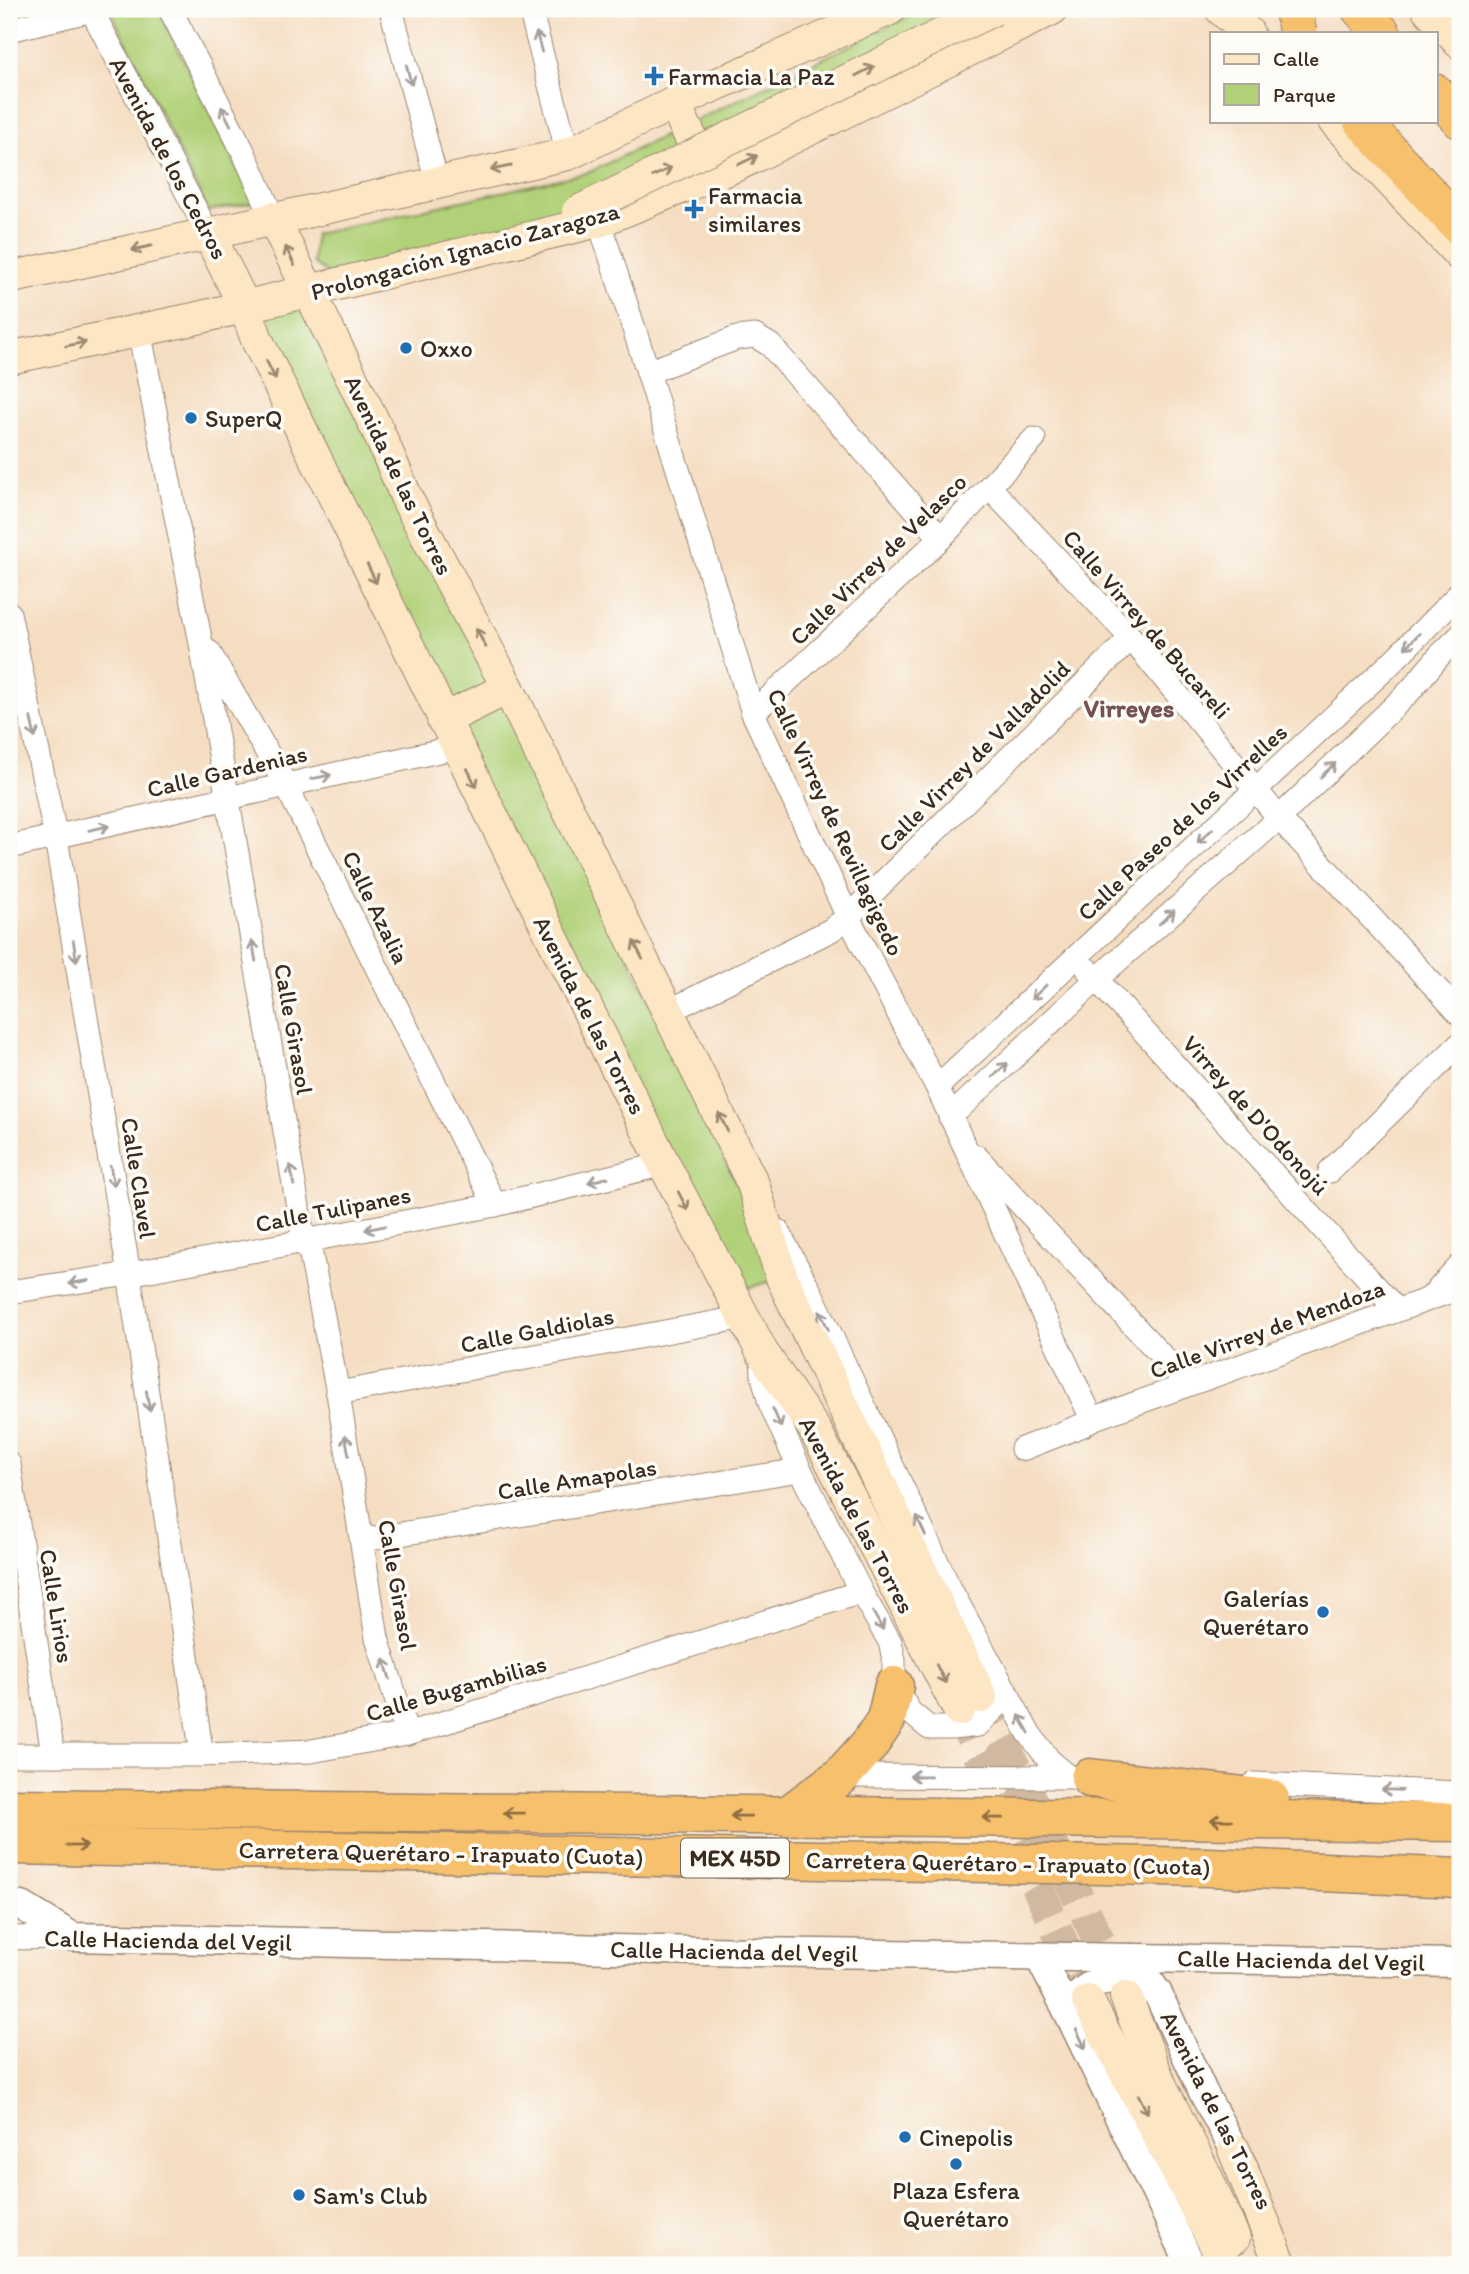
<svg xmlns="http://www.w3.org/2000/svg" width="1469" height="2274" viewBox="0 0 1469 2274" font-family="Itim,sans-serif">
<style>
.green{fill:#b1d178;stroke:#767e4b;stroke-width:2}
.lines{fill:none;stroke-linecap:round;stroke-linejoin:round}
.secondary-tunnel{stroke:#d0b9a0;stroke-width:32;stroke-dasharray:32 16;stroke-linecap:butt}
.minor-casing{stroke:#988470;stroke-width:25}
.tertiary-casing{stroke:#988470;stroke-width:31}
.secondary-casing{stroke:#988470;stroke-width:34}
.trunk-casing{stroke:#988470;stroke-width:39}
.motorway-casing{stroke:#988470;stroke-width:41}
.minor{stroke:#fff;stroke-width:23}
.tertiary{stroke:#fff;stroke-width:28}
.secondary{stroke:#fce6c4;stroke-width:32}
.trunk{stroke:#f7c06c;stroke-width:37}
.motorway{stroke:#f7c06c;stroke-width:38}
.secondary-bridge-casing{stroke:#988470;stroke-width:34;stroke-linecap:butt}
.trunk-bridge-casing{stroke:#988470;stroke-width:39;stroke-linecap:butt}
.secondary-bridge{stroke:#fce6c4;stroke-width:32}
.trunk-bridge{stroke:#f7c06c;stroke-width:37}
.oneway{stroke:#a79f9a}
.oneway2{stroke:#9c8871}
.oneway3{stroke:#906e41}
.poi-dot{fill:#1f6fb2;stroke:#fdfcf7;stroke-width:2.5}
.labels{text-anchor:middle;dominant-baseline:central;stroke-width:7;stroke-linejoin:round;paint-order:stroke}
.shield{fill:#fdfcf7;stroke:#75695f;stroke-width:2}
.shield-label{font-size:23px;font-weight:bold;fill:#3b2a1e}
.poi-label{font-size:24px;fill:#3b2a1e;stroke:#fdfcf7;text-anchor:start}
.street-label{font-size:24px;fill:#3b2a1e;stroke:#fdfcf7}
.neighbourhood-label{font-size:26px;font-weight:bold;fill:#755152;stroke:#fdfcf7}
</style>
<rect width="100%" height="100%" fill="#fdfcf7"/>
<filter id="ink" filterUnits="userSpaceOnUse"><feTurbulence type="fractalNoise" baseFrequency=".0143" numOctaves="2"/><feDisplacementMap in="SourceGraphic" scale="14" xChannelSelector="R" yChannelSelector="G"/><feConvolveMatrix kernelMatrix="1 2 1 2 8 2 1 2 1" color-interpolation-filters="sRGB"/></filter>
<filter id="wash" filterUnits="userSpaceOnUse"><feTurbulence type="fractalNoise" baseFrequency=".00686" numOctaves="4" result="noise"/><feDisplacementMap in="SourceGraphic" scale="28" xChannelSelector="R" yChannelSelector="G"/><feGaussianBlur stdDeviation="1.57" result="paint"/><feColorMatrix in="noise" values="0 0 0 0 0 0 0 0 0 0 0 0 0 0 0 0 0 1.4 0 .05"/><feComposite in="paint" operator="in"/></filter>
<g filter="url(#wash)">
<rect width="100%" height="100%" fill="#f5ddc1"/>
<!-- green -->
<g class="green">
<polygon points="110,9 158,9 254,202 208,211"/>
<polygon points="924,9 1016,9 599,213 328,274 313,263 315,234 590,172"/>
<polygon points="309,292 782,1278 731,1293 245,307"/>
</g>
</g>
<g filter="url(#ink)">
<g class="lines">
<!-- secondary-tunnel -->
<g class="secondary-tunnel">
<polyline points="981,1697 1118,1980"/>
<polyline points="959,1710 1088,2001"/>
</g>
<defs>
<g id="minor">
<polyline points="91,9 208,233"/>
<polyline points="170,9 243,151 273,218"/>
<polyline points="391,9 437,182"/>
<polyline points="530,9 568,154"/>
<polyline points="9,30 92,10"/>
<polyline points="599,221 648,372 753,713 848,917 937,1087 1092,1419"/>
<polyline points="139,330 200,638 304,1242 311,1255 338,1393 377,1638 407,1734"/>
<polyline points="648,372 737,338 755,336 770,345 941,538"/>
<polyline points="990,488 1131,638 1279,818 1460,1014"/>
<polyline points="9,613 56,838 129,1274 202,1755"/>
<polyline points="209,652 286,785 495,1205"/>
<polyline points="753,713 941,538 1034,439"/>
<polyline points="9,847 457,747"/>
<polyline points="1088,970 1396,1309"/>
<polyline points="669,1011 831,930 848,917 1131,638"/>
<polyline points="937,1087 1389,665 1460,593"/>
<polyline points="950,1117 1097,979 1279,818 1410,691 1440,655 1460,636"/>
<polyline points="976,1156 1188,1384"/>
<polyline points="1330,1171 1460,1044"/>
<polyline points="778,1231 812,1295 949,1587 1028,1732 1049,1760 1068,1776"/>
<polyline points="9,1292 129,1274 495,1205 664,1164"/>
<polyline points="1431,1297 1460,1266"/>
<polyline points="762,1355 763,1376 770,1403 800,1470 861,1592 890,1642 894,1660 894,1686 910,1712 929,1728 953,1728 978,1725 1008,1695"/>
<polyline points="338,1393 745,1317"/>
<polyline points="1022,1449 1083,1425 1092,1419 1460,1288"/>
<polyline points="9,1464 53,1755"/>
<polyline points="363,1540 800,1470"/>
<polyline points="9,1755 202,1755 311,1751 407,1734 861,1592"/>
<polyline points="841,1776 1072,1777"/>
<polyline points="1254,1784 1460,1793"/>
<polyline points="9,1938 73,1937"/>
</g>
<g id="tertiary">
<polyline points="9,1904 22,1906 73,1937 751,1952 1460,1963"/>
<polyline points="1039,1957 1067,2010 1191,2265"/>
<polyline points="1132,1958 1157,1992 1204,2094 1244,2168"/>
<path d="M1067,2010C1092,1970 1117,1978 1157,1992"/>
</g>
<g id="secondary">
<polyline points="1221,9 1248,33"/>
<polyline points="1428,9 1460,43"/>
<polyline points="674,103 710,177"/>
<polyline points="1334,121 1460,255"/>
<polyline points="273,218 378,431 408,501 508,688 753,1184 782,1278 981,1697"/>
<polyline points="208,233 245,307 257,340 664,1164 762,1352 815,1430 959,1710"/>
<polyline points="9,278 568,154 674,103 890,9"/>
<polyline points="9,358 189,320 599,221 737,165 1052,9"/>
<polyline points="443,720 508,688"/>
<polyline points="1126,1997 1161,2086 1206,2176 1234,2238"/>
<polyline points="1088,2001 1226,2265"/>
<polyline points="1234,2150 1281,2265"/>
</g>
<g id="trunk">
<polyline points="1360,9 1382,33"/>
<polyline points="1436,93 1460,120"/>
<polyline points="1362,121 1460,227"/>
</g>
<g id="motorway">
<polyline points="1090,1778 1270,1799"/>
<polyline points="9,1808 1460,1822"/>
<polyline points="787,1816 841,1776 869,1745 886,1720 894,1686"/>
<polyline points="9,1845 1208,1867 1460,1878"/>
</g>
</defs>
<!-- minor casing -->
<use href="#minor" class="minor-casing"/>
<!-- tertiary casing -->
<use href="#tertiary" class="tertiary-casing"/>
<!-- secondary casing -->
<use href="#secondary" class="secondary-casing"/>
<!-- trunk casing -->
<use href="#trunk" class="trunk-casing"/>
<!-- motorway casing -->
<use href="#motorway" class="motorway-casing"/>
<!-- minor -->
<use href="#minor" class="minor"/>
<!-- tertiary -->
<use href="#tertiary" class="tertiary"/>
<!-- secondary -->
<use href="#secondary" class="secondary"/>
<!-- trunk -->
<use href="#trunk" class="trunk"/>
<!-- motorway -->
<use href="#motorway" class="motorway"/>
<defs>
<polyline id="secondary-bridge" points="578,212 994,9"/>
<polyline id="trunk-bridge" points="1293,9 1298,33"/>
</defs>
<!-- secondary-bridge casing -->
<use href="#secondary-bridge" class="secondary-bridge-casing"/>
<!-- trunk-bridge casing -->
<use href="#trunk-bridge" class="trunk-bridge-casing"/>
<!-- secondary-bridge -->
<use href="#secondary-bridge" class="secondary-bridge"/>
<!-- trunk-bridge -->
<use href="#trunk-bridge" class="trunk-bridge"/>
</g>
<!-- one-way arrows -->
<defs><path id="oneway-shaft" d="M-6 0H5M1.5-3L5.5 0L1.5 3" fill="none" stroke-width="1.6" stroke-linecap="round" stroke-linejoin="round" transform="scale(1.75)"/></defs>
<g class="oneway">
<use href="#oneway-shaft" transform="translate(539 42) rotate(-105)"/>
<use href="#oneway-shaft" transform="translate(409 75) rotate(75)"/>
<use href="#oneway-shaft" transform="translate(226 116) rotate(-117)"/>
<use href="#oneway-shaft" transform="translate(1412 641) rotate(134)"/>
<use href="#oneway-shaft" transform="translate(33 728) rotate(78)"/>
<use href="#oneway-shaft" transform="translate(1328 770) rotate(-44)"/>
<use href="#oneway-shaft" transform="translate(321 777) rotate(-12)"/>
<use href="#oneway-shaft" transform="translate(99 828) rotate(-13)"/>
<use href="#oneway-shaft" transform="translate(1205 836) rotate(137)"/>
<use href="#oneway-shaft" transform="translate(1167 917) rotate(-42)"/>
<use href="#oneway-shaft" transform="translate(75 951) rotate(81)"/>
<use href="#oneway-shaft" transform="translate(254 951) rotate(-100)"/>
<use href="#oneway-shaft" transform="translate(1039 992) rotate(137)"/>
<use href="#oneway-shaft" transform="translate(1000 1070) rotate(-43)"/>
<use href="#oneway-shaft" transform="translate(292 1175) rotate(-100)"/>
<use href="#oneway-shaft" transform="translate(112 1176) rotate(81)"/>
<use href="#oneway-shaft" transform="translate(598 1180) rotate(166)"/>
<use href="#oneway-shaft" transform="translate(375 1228) rotate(169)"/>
<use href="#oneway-shaft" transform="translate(79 1282) rotate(171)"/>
<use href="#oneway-shaft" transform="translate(824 1320) rotate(-115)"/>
<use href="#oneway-shaft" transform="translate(148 1401) rotate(81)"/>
<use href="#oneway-shaft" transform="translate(777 1418) rotate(66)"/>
<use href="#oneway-shaft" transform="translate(347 1445) rotate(-100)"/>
<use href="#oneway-shaft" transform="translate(921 1526) rotate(-115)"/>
<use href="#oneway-shaft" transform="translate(878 1621) rotate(60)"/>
<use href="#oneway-shaft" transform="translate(387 1669) rotate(-107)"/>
<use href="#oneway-shaft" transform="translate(1024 1724) rotate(-120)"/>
<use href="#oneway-shaft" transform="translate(920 1776) rotate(-180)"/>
<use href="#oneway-shaft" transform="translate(1392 1790) rotate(-178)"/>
<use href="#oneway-shaft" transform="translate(1081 2039) rotate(64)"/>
</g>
<g class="oneway2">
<use href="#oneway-shaft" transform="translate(865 71) rotate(-27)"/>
<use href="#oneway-shaft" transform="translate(748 160) rotate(-26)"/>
<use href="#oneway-shaft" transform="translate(501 168) rotate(168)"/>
<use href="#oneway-shaft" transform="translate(662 172) rotate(-25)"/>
<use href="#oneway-shaft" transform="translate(142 248) rotate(167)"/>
<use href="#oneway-shaft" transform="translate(290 256) rotate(-116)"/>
<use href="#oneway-shaft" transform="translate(76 344) rotate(-12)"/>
<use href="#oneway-shaft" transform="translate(271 370) rotate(64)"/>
<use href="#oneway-shaft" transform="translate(372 574) rotate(64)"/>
<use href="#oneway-shaft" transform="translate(481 638) rotate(-118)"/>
<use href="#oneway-shaft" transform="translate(472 778) rotate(64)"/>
<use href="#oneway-shaft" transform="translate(638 950) rotate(-117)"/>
<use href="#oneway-shaft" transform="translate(723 1122) rotate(-116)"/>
<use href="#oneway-shaft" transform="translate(683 1201) rotate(63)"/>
<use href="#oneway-shaft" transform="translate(941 1674) rotate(63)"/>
<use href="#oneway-shaft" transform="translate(1143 2104) rotate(63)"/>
</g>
<g class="oneway3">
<use href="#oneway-shaft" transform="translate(514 1813) rotate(-179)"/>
<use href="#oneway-shaft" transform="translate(741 1816) rotate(-179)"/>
<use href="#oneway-shaft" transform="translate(993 1818) rotate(-179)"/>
<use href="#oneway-shaft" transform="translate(1221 1820) rotate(-179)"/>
<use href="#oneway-shaft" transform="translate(77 1846) rotate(1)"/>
</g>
</g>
<!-- markers -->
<g class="poi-dot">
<path d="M650.5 65.5h7v7h7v7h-7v7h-7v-7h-7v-7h7z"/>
<path d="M690.5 198.5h7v7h7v7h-7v7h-7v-7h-7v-7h7z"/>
<circle cx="406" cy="348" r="7"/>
<circle cx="191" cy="418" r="7"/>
<circle cx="1323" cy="1612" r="7"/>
<circle cx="905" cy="2137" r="7"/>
<circle cx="956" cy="2164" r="7"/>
<circle cx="299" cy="2195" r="7"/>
</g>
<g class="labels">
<!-- shield labels -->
<rect class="shield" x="681" y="1838.5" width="108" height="39" rx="5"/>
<g class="shield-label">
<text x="735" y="1858">MEX 45D</text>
</g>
<!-- poi labels -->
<g class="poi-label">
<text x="668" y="76">Farmacia La Paz</text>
<text x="708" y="195">Farmacia<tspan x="708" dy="28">similares</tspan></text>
<text x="420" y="348">Oxxo</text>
<text x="205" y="418">SuperQ</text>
<text x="1309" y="1598" text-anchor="end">Galerías<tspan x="1309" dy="28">Querétaro</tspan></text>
<text x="919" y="2137">Cinepolis</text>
<text x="956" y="2190" text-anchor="middle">Plaza Esfera<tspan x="956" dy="28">Querétaro</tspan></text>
<text x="313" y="2195">Sam's Club</text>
</g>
<!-- street labels -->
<g class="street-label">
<text transform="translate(169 158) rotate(62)">Avenida de los Cedros</text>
<text transform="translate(465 251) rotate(-15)">Prolongación Ignacio Zaragoza</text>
<text transform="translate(399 475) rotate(64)">Avenida de las Torres</text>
<text transform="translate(878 559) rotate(-44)">Calle Virrey de Velasco</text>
<text transform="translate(1147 624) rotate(49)">Calle Virrey de Bucareli</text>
<text transform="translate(974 756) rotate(-45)">Calle Virrey de Valladolid</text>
<text transform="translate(227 771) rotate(-13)">Calle Gardenias</text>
<text transform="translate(836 822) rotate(65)">Calle Virrey de Revillagigedo</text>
<text transform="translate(1182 822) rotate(-43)">Calle Paseo de los Virrelles</text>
<text transform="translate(376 907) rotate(64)">Calle Azalia</text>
<text transform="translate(590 1015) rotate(63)">Avenida de las Torres</text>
<text transform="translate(294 1029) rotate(80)">Calle Girasol</text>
<text transform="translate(1256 1115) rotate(48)">Virrey de D'Odonojú</text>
<text transform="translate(139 1178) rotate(81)">Calle Clavel</text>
<text transform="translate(333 1209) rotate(-11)">Calle Tulipanes</text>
<text transform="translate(1267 1329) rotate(-20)">Calle Virrey de Mendoza</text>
<text transform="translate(537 1330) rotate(-11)">Calle Galdiolas</text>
<text transform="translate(577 1479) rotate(-9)">Calle Amapolas</text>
<text transform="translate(857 1515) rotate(62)">Avenida de las Torres</text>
<text transform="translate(398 1585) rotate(80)">Calle Girasol</text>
<text transform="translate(57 1606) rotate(81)">Calle Lirios</text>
<text transform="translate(456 1688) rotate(-16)">Calle Bugambilias</text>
<text transform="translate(441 1853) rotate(1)">Carretera Querétaro - Irapuato (Cuota)</text>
<text transform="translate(1008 1863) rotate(1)">Carretera Querétaro - Irapuato (Cuota)</text>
<text transform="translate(168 1940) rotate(1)">Calle Hacienda del Vegil</text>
<text transform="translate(734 1951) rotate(1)">Calle Hacienda del Vegil</text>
<text transform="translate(1301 1960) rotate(1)">Calle Hacienda del Vegil</text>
<text transform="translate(1217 2110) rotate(63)">Avenida de las Torres</text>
</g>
<!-- neighbourhood labels -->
<g class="neighbourhood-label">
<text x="1129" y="708">Virreyes</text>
</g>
</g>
<!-- margin -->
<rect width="1469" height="2274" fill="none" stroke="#fdfcf7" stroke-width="35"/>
<!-- legend -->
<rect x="1210" y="32" width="228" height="91" fill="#fdfcf7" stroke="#afa8a0" stroke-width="2"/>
<rect x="1224" y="54" width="35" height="10" fill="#fce6c4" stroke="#afa8a0" stroke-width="2"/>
<text x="1273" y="66" font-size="21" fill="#3b2a1e">Calle</text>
<rect x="1224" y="84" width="35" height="21" fill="#b1d178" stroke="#afa8a0" stroke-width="2"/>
<text x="1273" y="102" font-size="21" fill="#3b2a1e">Parque</text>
</svg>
